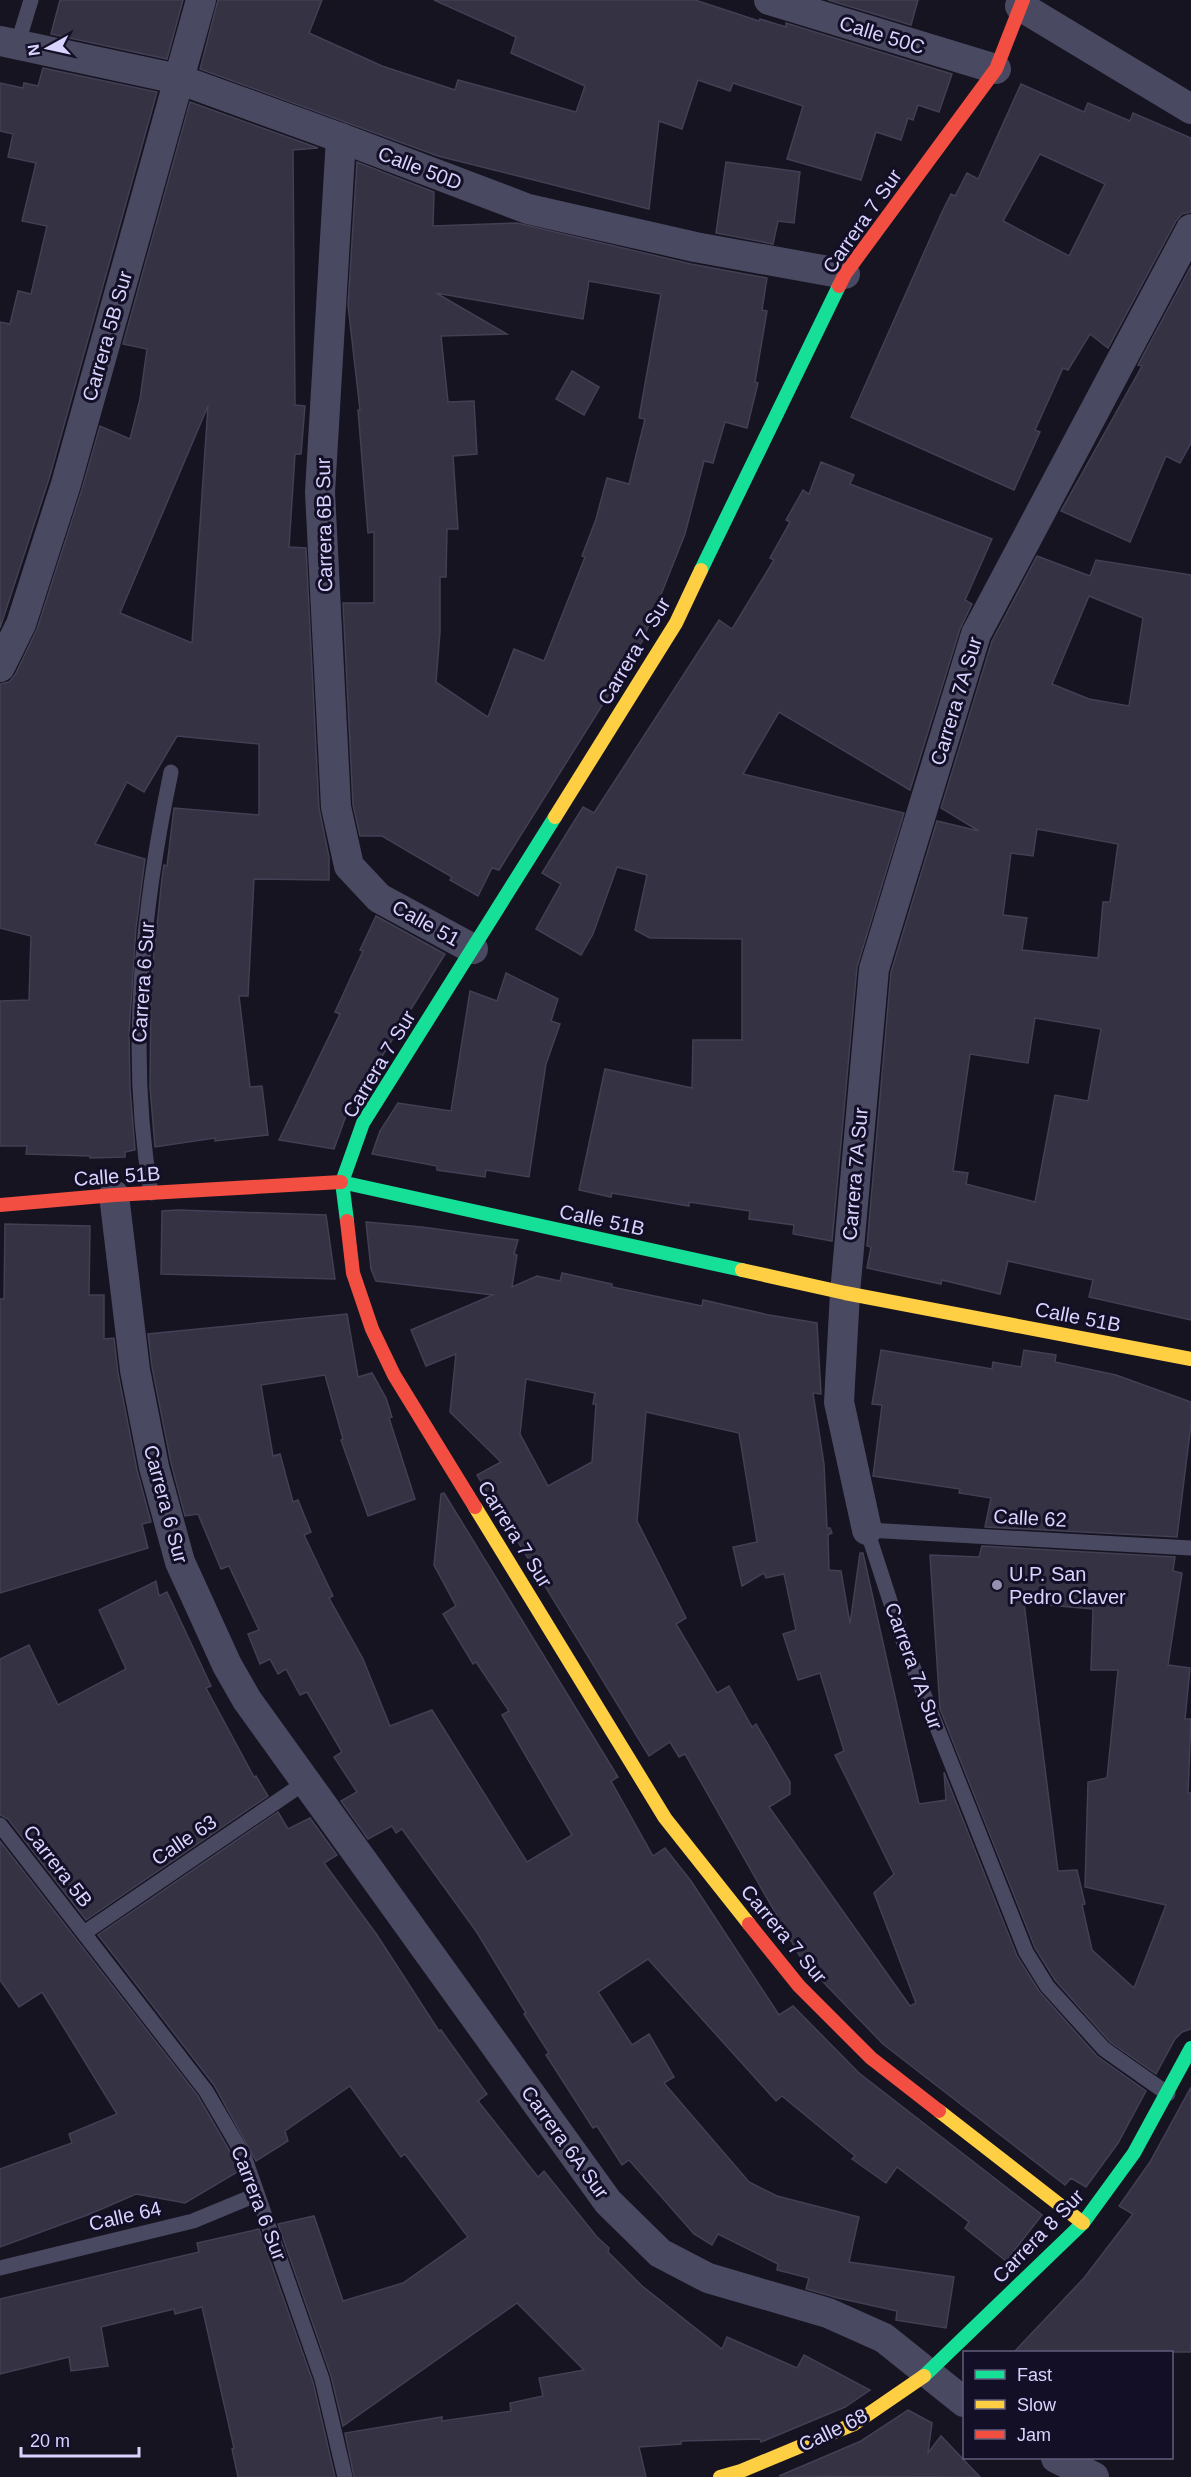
<svg xmlns="http://www.w3.org/2000/svg" width="1191" height="2477" viewBox="0 0 1191 2477" font-family="Arial,sans-serif">
<style>
.building{fill:#343243;stroke:#433f54;stroke-width:1.5;fill-rule:evenodd}
.lines{fill:none;stroke-linecap:round;stroke-linejoin:round}
.lane{stroke:#4a4962;stroke-width:15}
.street{stroke:#4a4962;stroke-width:30}
.fast{stroke:#16e098;stroke-width:14}
.slow{stroke:#ffcf43;stroke-width:14}
.jam{stroke:#f24e42;stroke-width:14}
.poi-dot{fill:#9591b1;stroke:#130f26;stroke-width:2}
.labels{text-anchor:middle;dominant-baseline:central;stroke-width:6;stroke-linejoin:round;paint-order:stroke}
.street-label{font-size:20px;fill:#d9d4ff;stroke:#130f26}
.poi-label{font-size:20px;fill:#d9d4ff;stroke:#130f26;text-anchor:start}
</style>
<rect width="100%" height="100%" fill="#161421"/>
<!-- building -->
<g class="building">
<polygon points="60,0 183,0 167,59 51,34"/>
<polygon points="218,0 322,0 309,33 382,66 455,90 458,80 576,112 585,86 511,53 516,37 434,0 695,0 759,21 760,19 786,27 786,23 952,74 939,112 918,105 913,120 908,118 901,140 876,132 861,180 787,159 803,106 733,83 730,91 698,80 682,129 659,121 649,209 438,156 200,69"/>
<polygon points="828,0 918,0 911,25"/>
<polygon points="43,68 157,92 49,479 0,628 0,322 10,324 18,291 31,294 47,226 22,221 36,163 8,157 13,134 0,131 0,83 23,88 24,83 38,86"/>
<path d="M1021,84L1084,112L1088,103L1130,121L1133,113L1191,138V212L1182,214L1176,221L1108,348L1090,334L1068,370L1063,368L1035,430L1040,432L1014,490L851,417L942,212L951,194L955,196L967,173L978,179ZM1040,154L1105,184L1069,256L1003,221Z"/>
<path d="M190,102L318,148L293,150L295,405L305,406L301,454H295L289,547L306,548L319,808L329,857V880L254,879L248,996H239L250,1087L262,1086L268,1135L215,1141V1138L155,1147L150,1087L151,982L162,878L164,865L167,866L174,808L259,815V744L177,736L144,792L127,782L95,844L145,859L136,928L129,1034L130,1088L135,1150L125,1152V1157L90,1158V1156L26,1154L27,1146H0V1001L29,1000L31,936L0,928V684L9,682L15,675L37,629L82,489L100,426L130,439L140,399L147,349L123,344ZM208,406L192,643L120,613Z"/>
<path d="M357,162L434,192L433,226L517,223L691,264L767,278L762,310L767,311L755,382L758,383L747,428L725,422L713,463L704,461L685,534L643,640L499,870L492,868L478,896L450,880L452,877L382,836H360L353,805L343,603H374V532L368,533L358,410H360L348,305ZM589,281L661,294L639,418L645,419L629,484L607,478L596,519L582,556L585,557L544,661L514,649L488,717L436,682L440,632V577H446L447,529H458L453,456L477,454L474,401L448,402L441,336L507,334L436,293L583,319Z"/>
<polygon points="726,162 800,172 794,223 778,221 773,244 716,233"/>
<polygon points="1191,266 1191,443 1180,463 1166,456 1130,542 1061,511 1142,366 1138,365"/>
<polygon points="572,371 599,387 584,415 556,399"/>
<polygon points="821,462 854,475 850,484 992,539 965,600 972,604 960,629 910,790 779,712 743,774 904,813 857,967 832,1241 793,1234 794,1225 749,1219 750,1211 689,1202 689,1206 612,1193 611,1197 579,1190 605,1069 692,1088 693,1040 742,1040 742,939 650,938 635,930 647,875 617,867 593,934 581,955 536,929 561,884 542,873 583,807 594,813 719,620 732,629 774,560 770,558 790,522 786,520 803,490 809,494"/>
<path d="M1037,556L1090,576L1096,560L1191,575V1320L1089,1297L1093,1280L1008,1261L1000,1294L942,1280L941,1284L867,1268L871,1247L867,1246L891,972L937,821L979,831L941,808L992,641ZM1089,596L1143,618L1129,706L1089,699L1052,684ZM1037,829L1118,844L1110,902H1103L1098,958L1022,950L1027,918L1003,915L1011,853L1033,856ZM1035,1018L1101,1029L1088,1101L1055,1095L1035,1202L966,1184L968,1173L953,1171L970,1054L1028,1063Z"/>
<polygon points="376,916 445,954 347,1113 334,1149 279,1140 340,1014 335,1012 363,951 360,950"/>
<polygon points="506,973 558,999 551,1021 560,1024 546,1064 529,1177 486,1170 485,1177 437,1170 437,1166 372,1154 380,1131 398,1103 451,1111 470,991 497,1001"/>
<polygon points="178,1210 326,1215 335,1279 161,1274 162,1211"/>
<path d="M366,1222L422,1227L518,1240L514,1254L517,1255L512,1287L537,1276L560,1281L562,1273L612,1284V1287L702,1306L703,1300L769,1315L817,1323L821,1394L813,1393L824,1464L827,1528H830L832,1533L828,1535L829,1570L841,1571L850,1624L860,1553H863L919,1804L946,1800L944,1772L1017,1956L1039,1991L1097,2056L1146,2091L1118,2143L1086,2187L1071,2178L1065,2185L883,2044L802,1960L685,1754L679,1757L670,1742L649,1756L477,1475L501,1462L450,1412L456,1354L426,1366L411,1330L493,1295L376,1281L371,1269ZM526,1379L595,1393L593,1404H596L592,1462L548,1486L520,1434ZM646,1412L739,1433L757,1542L733,1547L742,1586L764,1573L766,1578L784,1574L796,1630L783,1634L798,1680L820,1673L844,1751L835,1755L894,1874L874,1893L916,2003L910,2006L769,1807L790,1794V1782L756,1724L752,1727L729,1686L717,1693L676,1624L686,1618L637,1521Z"/>
<polygon points="5,1224 90,1226 89,1295 104,1295 104,1339 114,1338 118,1373 137,1470 151,1522 142,1524 148,1548 0,1593 0,1299 4,1299"/>
<polygon points="347,1314 358,1377 372,1373 386,1398 392,1417 389,1418 415,1499 368,1516 341,1440 343,1439 325,1375 261,1385 273,1456 280,1454 293,1502 298,1500 311,1532 304,1535 333,1596 329,1598 363,1659 390,1726 432,1710 527,1862 572,1835 502,1715 509,1711 476,1662 473,1664 443,1614 456,1606 434,1565 441,1494 444,1493 618,1777 611,1781 653,1856 665,1848 691,1881 779,2015 793,2006 859,2073 1042,2215 1006,2261 965,2228 969,2222 897,2167 886,2183 852,2159 855,2156 782,2096 776,2101 648,1959 598,1992 632,2045 649,2034 674,2077 664,2083 749,2182 777,2196 859,2217 849,2262 954,2277 946,2328 896,2320 897,2311 838,2298 806,2289 809,2278 777,2270 778,2264 718,2234 712,2245 694,2234 629,2160 622,2165 597,2126 593,2128 546,2055 549,2053 524,2014 526,2013 476,1931 402,1829 396,1833 392,1826 368,1839 341,1801 357,1792 334,1757 342,1752 307,1692 300,1695 286,1669 278,1674 270,1659 260,1664 248,1634 259,1630 229,1566 221,1569 198,1514 185,1516 171,1463 152,1367 148,1334"/>
<polygon points="881,1350 992,1369 993,1362 1021,1367 1024,1350 1056,1355 1055,1362 1116,1375 1191,1402 1191,1424 1177,1537 985,1527 991,1498 959,1493 960,1489 873,1476 882,1405 872,1404"/>
<path d="M982,1546L1175,1557L1173,1571L1182,1573L1168,1665L1190,1668L1185,1719H1191L1188,1793H1191V2029L1182,2032L1175,2039L1156,2074L1110,2042L1055,1980L1035,1948L940,1709L930,1555L979,1557ZM1024,1603L1093,1609L1091,1670H1118L1107,1778L1088,1782L1085,1887L1166,1905L1134,1988L1092,1950L1082,1905L1085,1904L1077,1870L1058,1871Z"/>
<polygon points="156,1581 159,1596 167,1592 211,1686 206,1688 254,1777 256,1776 268,1796 86,1920 8,1819 0,1815 0,1659 29,1645 58,1705 126,1669 99,1610"/>
<polygon points="278,1812 288,1829 310,1818 337,1855 324,1863 377,1935 439,2031 441,2030 487,2094 478,2101 538,2177 544,2171 597,2237 609,2248 608,2252 642,2286 722,2349 727,2337 797,2368 804,2355 870,2390 845,2407 761,2442 760,2439 681,2441 681,2444 639,2447 646,2477 354,2477 345,2433 442,2417 442,2421 511,2411 510,2403 543,2396 539,2378 584,2370 517,2303 343,2426 331,2376 278,2224 314,2216 343,2301 403,2283 468,2237 405,2154 401,2157 350,2086 285,2131 288,2141 256,2161 214,2085 98,1935"/>
<polygon points="0,1841 198,2096 235,2160 239,2171 185,2203 136,2194 90,2214 0,2247 0,2169 72,2143 69,2134 117,2114 42,1992 19,2007 0,1980"/>
<polygon points="1191,2087 1191,2352 1014,2352 1084,2278 1133,2214 1119,2206 1150,2162"/>
<polygon points="259,2229 313,2382 335,2477 238,2477 232,2449 234,2448 202,2307 175,2314 174,2309 101,2327 108,2366 71,2371 69,2357 0,2374 0,2299 199,2252 197,2243"/>
<polygon points="908,2410 932,2423 928,2453 941,2436 980,2477 779,2476 861,2441"/>
</g>
<g class="lines">
<!-- lane -->
<g class="lane">
<polyline points="17,46 31,0"/>
<path d="M151,1193C127,1053 142,910 171,772"/>
<polyline points="0,1825 206,2091 244,2156 322,2379 345,2477"/>
<polyline points="84,1933 307,1781"/>
<polyline points="1168,2094 1104,2049 1047,1986 1026,1952 904,1644 867,1530 1191,1548"/>
<polyline points="0,2268 193,2221 256,2195"/>
</g>
<!-- street -->
<g class="street">
<polyline points="769,0 996,69"/>
<polyline points="1020,6 1191,109"/>
<polyline points="0,41 178,79 341,138 528,209 695,247 845,274"/>
<polyline points="341,138 320,492 336,807 349,866 379,898 473,949"/>
<polyline points="0,667 21,624 66,484 201,0"/>
<polyline points="114,1195 135,1370 154,1467 180,1562 227,1665 247,1700 608,2202 660,2253 708,2278 828,2313 884,2338 964,2402"/>
<polyline points="867,1530 839,1402 845,1293 874,969 976,634 1191,229"/>
<polyline points="1056,2458 1094,2477"/>
</g>
<!-- fast -->
<g class="fast">
<polyline points="701,570 839,286"/>
<polyline points="341,1182 742,1270"/>
<polyline points="347,1221 342,1182 363,1123 555,817"/>
<polyline points="924,2376 1083,2223 1134,2153 1191,2048"/>
</g>
<!-- slow -->
<g class="slow">
<polyline points="555,817 676,623 701,570"/>
<polyline points="742,1270 845,1293 1191,1359"/>
<polyline points="475,1507 665,1818 749,1924"/>
<polyline points="939,2111 1083,2223"/>
<polyline points="720,2477 741,2471 854,2424 924,2376"/>
</g>
<!-- jam -->
<g class="jam">
<polyline points="839,286 845,274 996,69 1023,0"/>
<polyline points="0,1205 114,1195 341,1182"/>
<polyline points="347,1221 353,1273 372,1329 394,1375 475,1507"/>
<polyline points="749,1924 799,1986 871,2058 939,2111"/>
</g>
</g>
<!-- markers -->
<circle class="poi-dot" cx="997" cy="1585" r="6"/>
<g class="labels">
<!-- street labels -->
<g class="street-label">
<text transform="translate(882 35) rotate(17)">Calle 50C</text>
<text transform="translate(420 168) rotate(21)">Calle 50D</text>
<text transform="translate(862 221) rotate(-55)">Carrera 7 Sur</text>
<text transform="translate(107 336) rotate(-74)">Carrera 5B Sur</text>
<text transform="translate(324 525) rotate(-91)">Carrera 6B Sur</text>
<text transform="translate(634 651) rotate(-59)">Carrera 7 Sur</text>
<text transform="translate(956 701) rotate(-73)">Carrera 7A Sur</text>
<text transform="translate(426 923) rotate(29)">Calle 51</text>
<text transform="translate(143 982) rotate(-86)">Carrera 6 Sur</text>
<text transform="translate(379 1064) rotate(-59)">Carrera 7 Sur</text>
<text transform="translate(855 1174) rotate(-85)">Carrera 7A Sur</text>
<text transform="translate(117 1176) rotate(-4)">Calle 51B</text>
<text transform="translate(602 1220) rotate(12)">Calle 51B</text>
<text transform="translate(1078 1317) rotate(11)">Calle 51B</text>
<text transform="translate(166 1504) rotate(75)">Carrera 6 Sur</text>
<text transform="translate(1030 1518) rotate(3)">Calle 62</text>
<text transform="translate(515 1534) rotate(58)">Carrera 7 Sur</text>
<text transform="translate(914 1666) rotate(70)">Carrera 7A Sur</text>
<text transform="translate(184 1840) rotate(-34)">Calle 63</text>
<text transform="translate(58 1866) rotate(52)">Carrera 5B</text>
<text transform="translate(784 1934) rotate(50)">Carrera 7 Sur</text>
<text transform="translate(565 2142) rotate(54)">Carrera 6A Sur</text>
<text transform="translate(259 2203) rotate(69)">Carrera 6 Sur</text>
<text transform="translate(125 2216) rotate(-13)">Calle 64</text>
<text transform="translate(1038 2236) rotate(-46)">Carrera 8 Sur</text>
<text transform="translate(833 2430) rotate(-26)">Calle 68</text>
</g>
<!-- poi labels -->
<g class="poi-label">
<text x="1009" y="1574">U.P. San<tspan x="1009" dy="23">Pedro Claver</tspan></text>
</g>
</g>
<!-- legend -->
<rect x="963" y="2351" width="210" height="108" fill="#130f26" stroke="#625e7d" stroke-width="1.5"/>
<rect x="975" y="2370" width="30" height="9" fill="#16e098" stroke="#625e7d" stroke-width="1.5"/>
<text x="1017" y="2381" font-size="18" fill="#d9d4ff">Fast</text>
<rect x="975" y="2400" width="30" height="9" fill="#ffcf43" stroke="#625e7d" stroke-width="1.5"/>
<text x="1017" y="2411" font-size="18" fill="#d9d4ff">Slow</text>
<rect x="975" y="2430" width="30" height="9" fill="#f24e42" stroke="#625e7d" stroke-width="1.5"/>
<text x="1017" y="2441" font-size="18" fill="#d9d4ff">Jam</text>
<!-- north arrow -->
<g transform="translate(48 48) rotate(262)" stroke="#130f26" stroke-width="4.5" paint-order="stroke">
<path d="M0-4.5L10 22L0 15L-10 22Z" fill="#d9d4ff"/>
<text y="-9" font-size="16" font-weight="bold" text-anchor="middle" fill="#d9d4ff">N</text>
</g>
<!-- scale -->
<path d="M21 2447v9h118v-9" fill="none" stroke="#d9d4ff" stroke-width="3"/>
<text x="30" y="2447" font-size="18" fill="#d9d4ff" stroke="#130f26" stroke-width="4.5" paint-order="stroke">20 m</text>
</svg>
